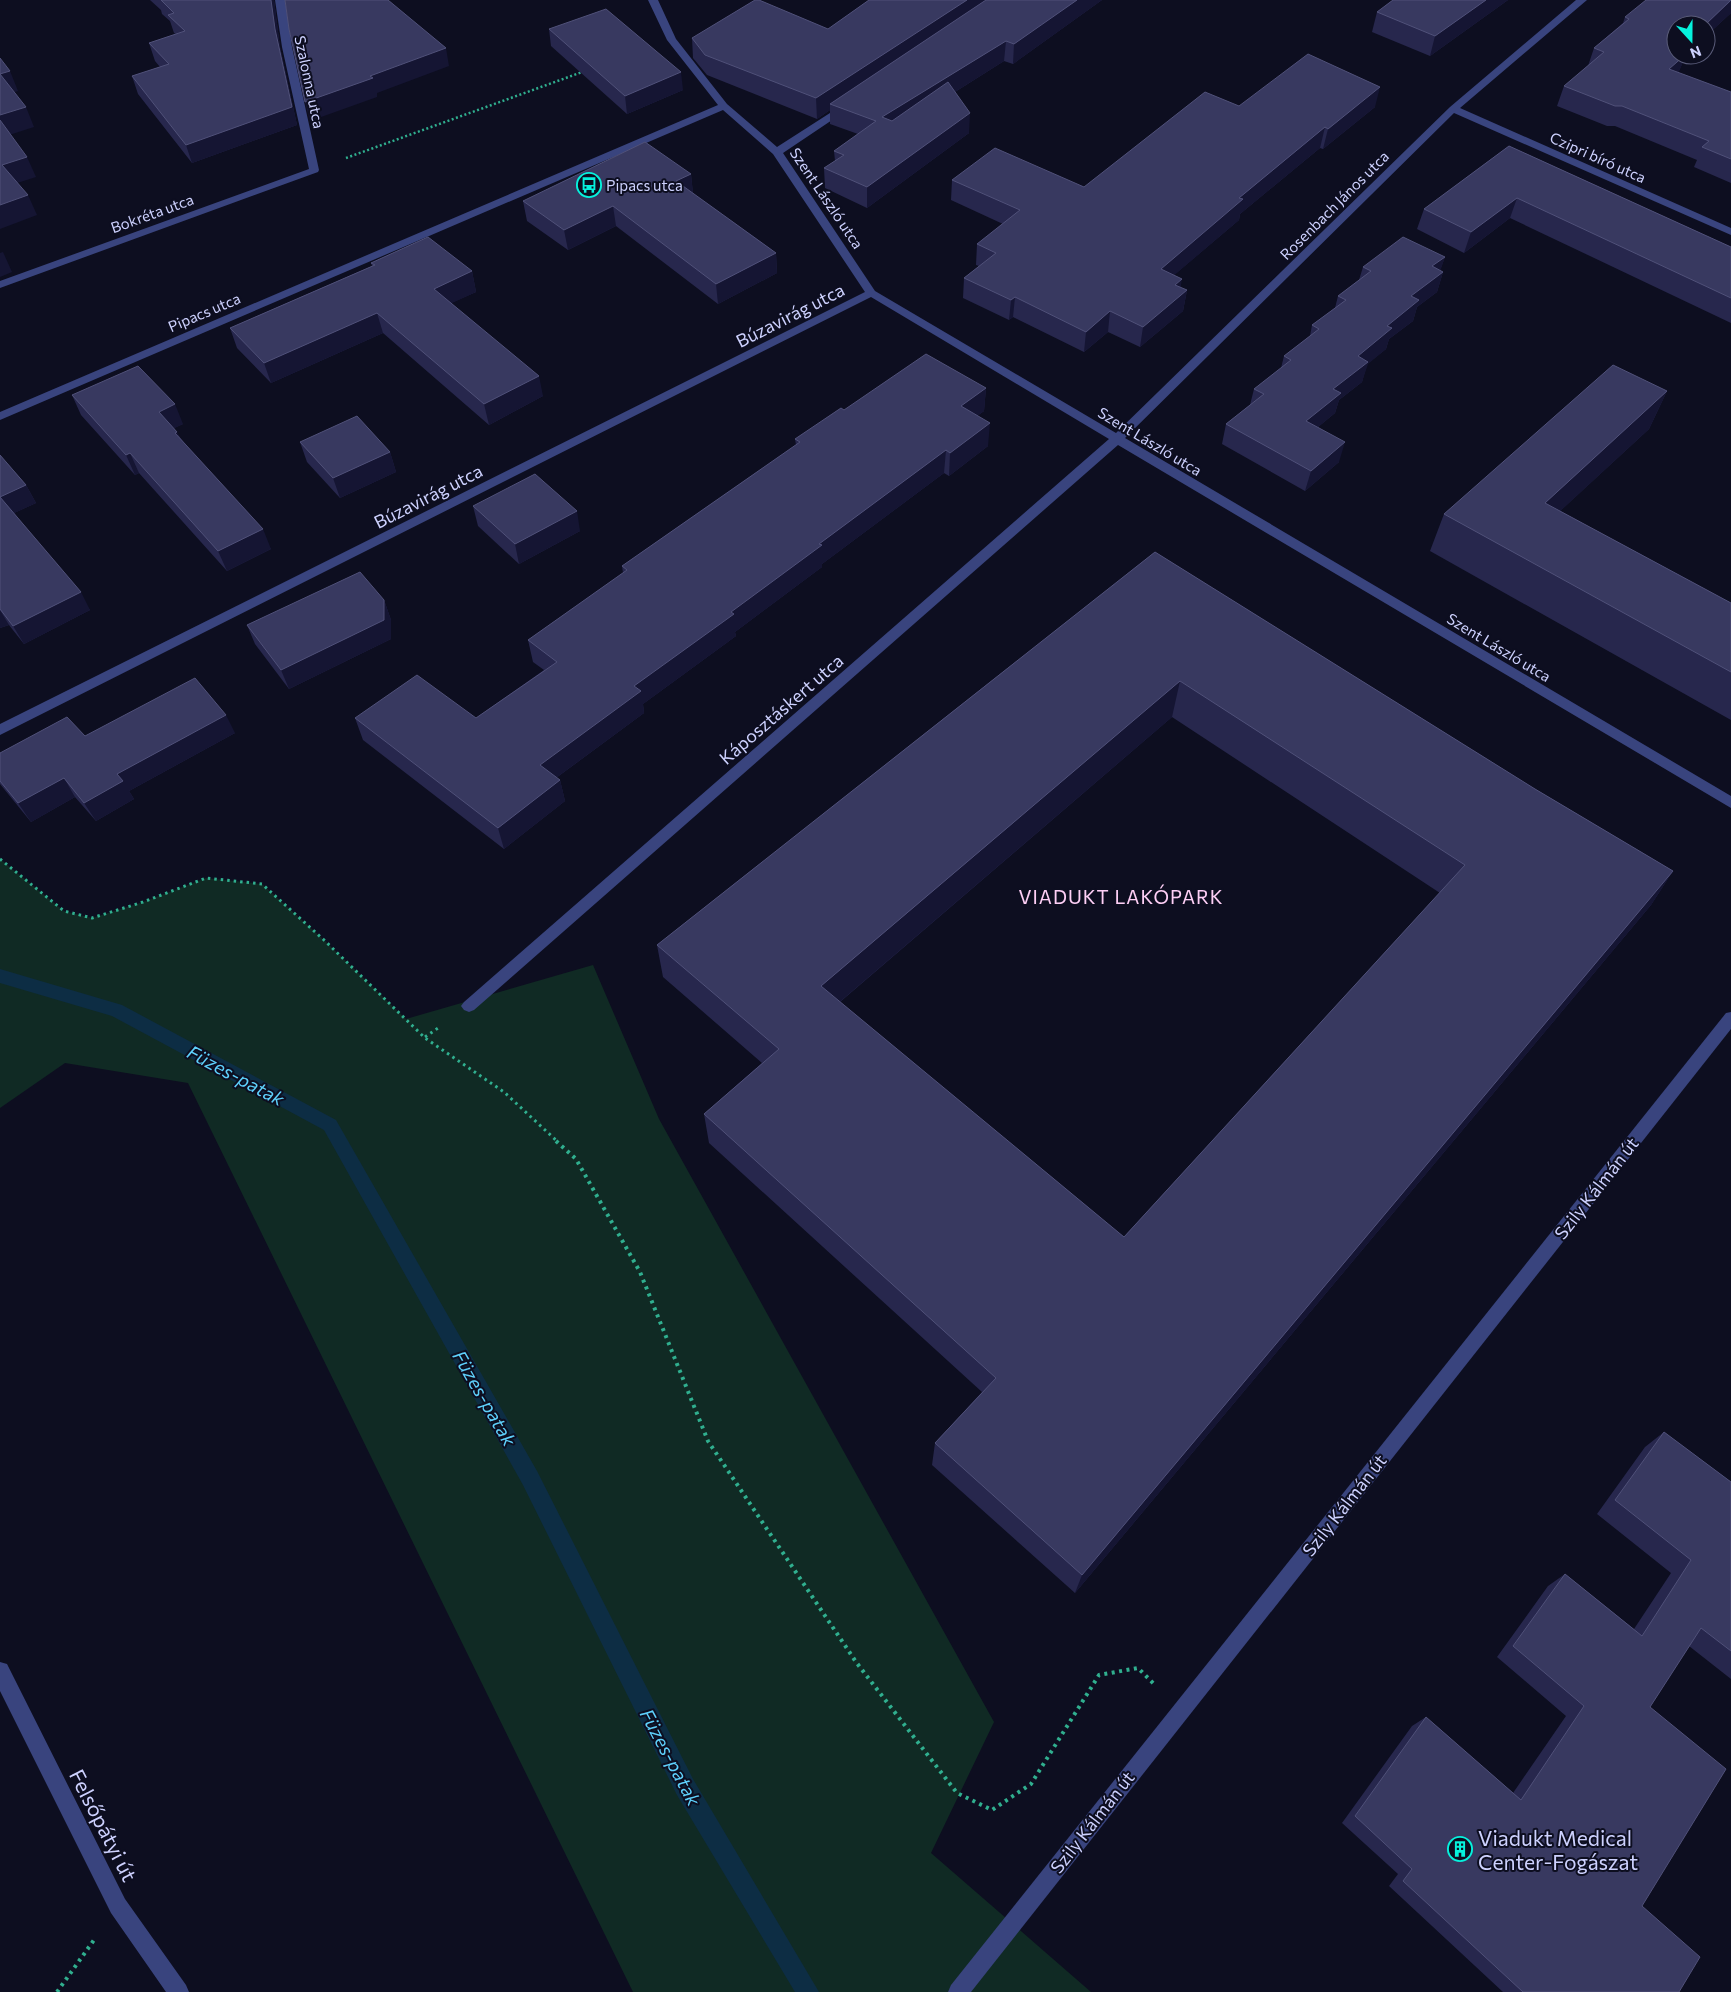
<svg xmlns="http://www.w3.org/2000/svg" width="1731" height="1992" viewBox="0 0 1731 1992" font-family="Commissioner,sans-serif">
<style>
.green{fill:#102a24}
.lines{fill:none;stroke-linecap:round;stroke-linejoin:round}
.stream{fill:#0d2d44;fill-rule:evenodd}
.path-far2{stroke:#30af8f;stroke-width:2.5;stroke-dasharray:2 2.5;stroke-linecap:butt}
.path-far1{stroke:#30af8f;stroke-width:3;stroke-dasharray:2.5 4;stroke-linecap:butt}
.path{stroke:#30af8f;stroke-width:4;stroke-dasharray:3 4.5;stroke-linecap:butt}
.minor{fill:#39447e;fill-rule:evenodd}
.wall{fill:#27274d;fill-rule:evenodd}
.shaded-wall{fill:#151533}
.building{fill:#383960;stroke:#505179;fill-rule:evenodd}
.labels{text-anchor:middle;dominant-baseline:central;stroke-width:4;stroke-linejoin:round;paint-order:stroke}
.far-street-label{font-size:15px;fill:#cdd1fe;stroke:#0d0e20}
.far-poi-label{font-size:15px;fill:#cdd1fe;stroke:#0d0e20;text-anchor:start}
.street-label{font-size:18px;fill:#cdd1fe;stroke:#0d0e20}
.neighbourhood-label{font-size:19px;letter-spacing:1px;fill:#fecff6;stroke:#0d0e20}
.water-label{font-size:19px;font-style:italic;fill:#5ed0fb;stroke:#0d0e20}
.near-street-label{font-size:21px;fill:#cdd1fe;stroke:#0d0e20}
.near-poi-label{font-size:21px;fill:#cdd1fe;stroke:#0d0e20;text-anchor:start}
</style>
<rect width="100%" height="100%" fill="#0d0e20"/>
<!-- green -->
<polygon class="green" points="0,859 64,911 92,918 143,902 206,878 262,884 324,940 406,1019 593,965 659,1119 994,1722 931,1853 1091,1992 633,1992 188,1083 65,1063 0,1108"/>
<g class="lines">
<!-- stream -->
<polygon class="stream" points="0,969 122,1005 336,1120 537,1471 693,1779 819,1992 795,1992 677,1795 523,1485 324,1130 112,1016 0,983"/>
<!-- path-far2 -->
<polyline class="path-far2" points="346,158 585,71"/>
<!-- path-far1 -->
<g class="path-far1">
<polyline points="0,859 64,911 92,918 143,902 206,878 262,884 324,940 425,1038 504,1092 558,1142"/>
<polyline points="425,1037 441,1026"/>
</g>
<!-- path -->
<g class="path">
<polyline points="556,1141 576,1159 640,1272 708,1441 856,1662 957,1793 992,1810 1031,1784 1099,1675 1138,1668 1154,1684"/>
<polyline points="57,1992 94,1940"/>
</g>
<!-- minor -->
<g class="minor">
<polygon points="275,0 285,0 292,47 319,170 318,172 0,288 0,281 309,169 282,47"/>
<polygon points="648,0 658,0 676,39 727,104 777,147 844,104 850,104 850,108 783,153 875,291 1116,433 1450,107 1576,0 1587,0 1460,108 1731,228 1731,235 1454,113 1125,438 1731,796 1731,808 1118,445 474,1010 469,1012 464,1010 461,1006 464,1002 1109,439 871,297 0,735 0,724 865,292 773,154 723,110 0,420 0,412 718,105 667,40"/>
<polygon points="1731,1012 1731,1029 971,1992 948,1992 951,1985 1726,1013"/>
<polygon points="0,1662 7,1664 125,1899 186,1985 189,1992 166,1992 111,1913 0,1691"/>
</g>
</g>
<!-- wall -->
<g class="wall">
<polygon points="150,0 274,0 280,47 297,125 192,163 138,94 132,76 160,67 155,61 149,43 176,34 174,33 170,21 162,14 161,10"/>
<polygon points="869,0 1102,0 1013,64 1004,61 955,92 969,133 867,208 825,188 824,168 835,161 834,151 858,134 830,124 830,110 817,119 707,75 693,58 692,38 828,29"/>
<polygon points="1393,0 1508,0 1430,56 1372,32 1377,12"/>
<polygon points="1731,0 1731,13 1706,36 1706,25 1676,55 1686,55 1678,73 1731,92 1731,183 1694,167 1697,160 1615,126 1607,126 1557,106 1564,86 1588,66 1594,48 1623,23 1625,17"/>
<polygon points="549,29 683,90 627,114 551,46"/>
<polygon points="1239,106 1375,107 1323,149 1320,148 1240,214 1239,220 1174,275 1181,288 1187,290 1183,311 1140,347 1108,332 1084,352 1013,317 1009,320 963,298 964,278 979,266 976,265 977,244 1003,224 951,200 952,180 1084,187"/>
<polygon points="1509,146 1731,247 1731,323 1510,218 1464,253 1417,229 1424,209"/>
<polygon points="691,174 693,194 776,253 777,273 718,304 616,226 568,250 527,221 523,201"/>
<polygon points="1445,257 1440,270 1443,272 1437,292 1417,307 1413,321 1389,339 1386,349 1367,364 1362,382 1339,400 1335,413 1318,427 1339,462 1305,491 1222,444 1226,424 1250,405 1254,389 1281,368 1284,356 1310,336 1312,325 1335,308 1338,296 1359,280 1363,267"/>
<polygon points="371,263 472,271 476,292 451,303 543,396 489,425 383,333 271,383 237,348 230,328 372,266"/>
<polygon points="986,388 984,411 977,416 988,446 949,476 944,473 822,564 822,567 735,632 736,636 643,704 644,713 556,778 560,780 565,801 504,849 363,740 355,718 476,718 544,670 533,662 528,640 623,573 622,566 796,445 795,439 844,410"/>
<polygon points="1667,391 1649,429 1560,511 1731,603 1731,720 1430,551 1444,514"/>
<polygon points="72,395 183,424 174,428 181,439 271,549 227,571 139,473 135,475 81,415"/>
<polygon points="300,442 390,452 396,472 340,498 307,462"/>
<polygon points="0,455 26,485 36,503 14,513 90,610 24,644 9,625 0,628"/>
<polygon points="473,506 580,531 519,564 478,526"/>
<path d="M1155,552L1535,789L1673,871L1651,905L1075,1593L932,1465L935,1443L982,1392L709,1143L704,1114L762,1063L663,977L657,945ZM1172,717L1440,893L1124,1237L840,1002Z"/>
<polygon points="384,600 391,620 391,639 289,689 255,644 247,625"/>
<polygon points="235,733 129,791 134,799 96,821 75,797 31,822 0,784 0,753 85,736"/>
<polygon points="1664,1432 1731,1482 1731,1679 1689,1646 1650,1707 1642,1906 1679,1992 1503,1992 1389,1886 1398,1874 1342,1823 1412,1726 1426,1717 1513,1793 1566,1716 1497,1657 1548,1586 1565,1574 1634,1629 1671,1573 1597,1514 1645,1447"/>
</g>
<!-- shaded-wall -->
<g class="shaded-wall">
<polygon points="271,0 274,0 280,47 297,125 192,163 186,145 275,29"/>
<polygon points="967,0 997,0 830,104 830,110 817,119 816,98"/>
<polygon points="1077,0 1102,0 1013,64 1014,44"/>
<polygon points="1486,0 1508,0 1430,56 1435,36"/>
<polygon points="1731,1 1731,13 1706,36 1706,25 1705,25"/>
<polygon points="1006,41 1004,61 882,138 882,117"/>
<polygon points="446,48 449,66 377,93 377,97 310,121 305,102 370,76"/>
<polygon points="1676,55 1686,55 1678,74 1669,69"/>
<polygon points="10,71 18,91 9,94 0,74"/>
<polygon points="681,72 683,90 627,114 625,96"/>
<polygon points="1380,87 1375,107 1323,149 1328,129"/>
<polygon points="26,107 34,127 6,136 0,123 0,115"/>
<polygon points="970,113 969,133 867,208 867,187"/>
<polygon points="1325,127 1320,148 1240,214 1239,220 1158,289 1161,269 1239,198"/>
<polygon points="27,157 36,177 11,185 2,165"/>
<polygon points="691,174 693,194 676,181"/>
<polygon points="28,195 37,215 0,229 0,205"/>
<polygon points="1517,198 1510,218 1464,253 1471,232"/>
<polygon points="613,206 616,226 568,250 564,230"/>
<polygon points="3,252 12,272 0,277 0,253"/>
<polygon points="776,253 777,273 718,304 716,284"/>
<polygon points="1445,257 1439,275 1443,272 1437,292 1417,307 1413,321 1389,339 1386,349 1368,364 1362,382 1339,400 1335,413 1301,441 1306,421 1333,389 1358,356 1387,326 1432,266"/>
<polygon points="472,271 476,292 439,309 434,289"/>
<polygon points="1182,279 1179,297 1187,290 1183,311 1140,347 1143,327 1175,285"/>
<polygon points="1015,297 1013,317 1009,320 1011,300"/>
<polygon points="1110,311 1108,332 1084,352 1086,332"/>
<polygon points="377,313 383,333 271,383 264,363"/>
<polygon points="539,376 543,396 489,425 484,404"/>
<polygon points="986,388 984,411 960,429 961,406"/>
<polygon points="1667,391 1649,429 1529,540 1545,503"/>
<polygon points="175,404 183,424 167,432 159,412"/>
<polygon points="990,423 988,446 949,476 950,453"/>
<polygon points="177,432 186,452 175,433"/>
<polygon points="1345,442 1339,462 1305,491 1311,471"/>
<polygon points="946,450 944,473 822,564 822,567 735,632 736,636 643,704 644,713 545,786 540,765 634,686 819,544"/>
<polygon points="390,452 396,472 340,498 333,478"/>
<polygon points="130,453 139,473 135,475 126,455"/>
<polygon points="26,485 36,503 10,515 0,497"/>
<polygon points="577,511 580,531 519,564 515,544"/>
<polygon points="263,529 271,549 227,571 218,551"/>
<polygon points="81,592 90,610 24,644 13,626"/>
<polygon points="384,600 391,620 391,639 289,689 281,670"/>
<polygon points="0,610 9,625 0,628"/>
<polygon points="1180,681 1172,717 822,1017 821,986"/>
<polygon points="226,715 235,733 129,791 134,799 96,821 84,803 117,774"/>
<polygon points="64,778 75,797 31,822 18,803"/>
<polygon points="560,780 565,801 504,849 498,828"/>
<polygon points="1673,871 1651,905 1075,1593 1082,1575"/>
</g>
<!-- building -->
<g class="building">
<polygon points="161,0 271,0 275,29 292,107 186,145 132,76 169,64 149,43 185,31 168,15 174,13"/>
<polygon points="285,0 388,0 446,48 370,76 373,78 305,102 289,29"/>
<polygon points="755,0 759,0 828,29 869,0 967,0 816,98 705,55 692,38"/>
<polygon points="986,0 1077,0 1014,44 1006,41 882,117 892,121 948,82 970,113 867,187 824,168 844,155 834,151 876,121 830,104"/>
<polygon points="1393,0 1486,0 1435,36 1377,12"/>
<polygon points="1646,0 1731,0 1705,25 1676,25 1676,55 1685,55 1669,69 1731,92 1731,159 1702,147 1709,141 1622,106 1615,106 1564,86 1604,52 1594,48 1629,19 1625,17"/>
<polygon points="606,9 681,72 625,96 549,29"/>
<polygon points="1308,54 1380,87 1328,129 1325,127 1239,198 1243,199 1161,269 1182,279 1175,285 1187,290 1143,327 1110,311 1086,332 1015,297 1011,300 964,278 996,253 977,244 1020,210 952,180 995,148 1084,187 1205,92 1239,106"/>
<polygon points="0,58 10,71 0,74 26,107 0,115"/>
<polygon points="0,120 27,157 2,165 28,195 0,205"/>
<polygon points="645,142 691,174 676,181 776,253 716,284 613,206 564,230 523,201"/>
<polygon points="1509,146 1731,247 1731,298 1517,198 1471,232 1424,209"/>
<polygon points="428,237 472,271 434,289 539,376 484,404 377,313 264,363 230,328 375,265 371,263"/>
<polygon points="1403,237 1445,257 1432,266 1443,272 1411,296 1419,300 1387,326 1392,328 1358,356 1368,362 1333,389 1341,393 1306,421 1345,442 1311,471 1226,424 1264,394 1254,389 1291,360 1284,356 1319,329 1312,325 1346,300 1338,296 1371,271 1363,267"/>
<polygon points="926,354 986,388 961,406 990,423 950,453 946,450 819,544 822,545 731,612 734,614 634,686 641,691 540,765 560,780 498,828 355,718 417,675 476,718 557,662 528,640 627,570 622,566 800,442 795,439 841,408 844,410"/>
<polygon points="1613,365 1667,391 1545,503 1731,603 1731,672 1444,514"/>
<polygon points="138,366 175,404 159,412 177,432 175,433 263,529 218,551 130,453 126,455 72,395"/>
<polygon points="357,416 390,452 333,478 300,442"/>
<polygon points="0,455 26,485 0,497 81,592 13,626 0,609"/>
<polygon points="535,474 577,511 515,544 473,506"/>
<path d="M1155,552L1535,789L1673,871L1082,1575L935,1443L996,1378L704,1114L779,1049L657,945ZM1180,681L1465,865L1124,1237L821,986Z"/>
<polygon points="360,572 384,600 384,620 281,670 247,625"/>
<polygon points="195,678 226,715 117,774 123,781 84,803 64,778 18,803 0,781 0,753 67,717 85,736"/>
<polygon points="1664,1432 1731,1482 1731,1651 1701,1628 1650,1707 1726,1769 1642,1906 1700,1957 1679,1992 1523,1992 1403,1881 1412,1869 1355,1816 1426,1717 1521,1800 1584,1706 1513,1646 1565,1574 1642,1636 1691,1560 1615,1500"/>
</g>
<!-- icons -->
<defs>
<symbol id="bus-ring" viewBox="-11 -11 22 22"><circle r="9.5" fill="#0d0e20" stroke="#06f2dd" stroke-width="1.5"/><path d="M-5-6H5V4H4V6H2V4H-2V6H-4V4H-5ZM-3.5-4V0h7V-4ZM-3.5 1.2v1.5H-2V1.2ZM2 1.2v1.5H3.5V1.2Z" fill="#06f2dd"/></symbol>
<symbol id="building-ring" viewBox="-11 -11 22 22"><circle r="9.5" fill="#0d0e20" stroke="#06f2dd" stroke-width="1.5"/><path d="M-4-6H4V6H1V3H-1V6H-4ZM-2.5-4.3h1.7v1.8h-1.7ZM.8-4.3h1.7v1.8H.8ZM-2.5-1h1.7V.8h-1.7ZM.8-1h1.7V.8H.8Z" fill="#06f2dd"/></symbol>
</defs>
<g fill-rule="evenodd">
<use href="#bus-ring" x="575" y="171" width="28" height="28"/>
<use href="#building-ring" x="1446" y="1835" width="28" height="28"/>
</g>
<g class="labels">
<!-- far-street labels -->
<g class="far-street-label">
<text transform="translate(310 82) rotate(78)">Szalonna utca</text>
<text transform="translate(1598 157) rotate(24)">Czipri bíró utca</text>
<text transform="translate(827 198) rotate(56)">Szent László utca</text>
<text transform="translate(1334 205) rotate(-45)">Rosenbach János utca</text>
<text transform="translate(152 213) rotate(-20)">Bokréta utca</text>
<text transform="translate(204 312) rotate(-23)">Pipacs utca</text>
<text transform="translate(1150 441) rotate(31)">Szent László utca</text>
<text transform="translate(1499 647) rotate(31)">Szent László utca</text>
</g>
<!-- far-poi labels -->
<g class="far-poi-label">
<text x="606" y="185">Pipacs utca</text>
</g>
<!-- street labels -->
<g class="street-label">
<text transform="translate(790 315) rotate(-27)">Búzavirág utca</text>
<text transform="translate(428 496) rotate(-27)">Búzavirág utca</text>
<text transform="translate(781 709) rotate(-41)">Káposztáskert utca</text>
<text transform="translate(1596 1188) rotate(-52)">Szily Kálmán út</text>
<text transform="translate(1344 1505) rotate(-52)">Szily Kálmán út</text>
<text transform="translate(1092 1822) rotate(-52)">Szily Kálmán út</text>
</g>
<!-- neighbourhood labels -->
<g class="neighbourhood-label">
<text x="1121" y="896">VIADUKT LAKÓPARK</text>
</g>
<!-- water labels -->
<g class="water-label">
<text transform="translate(236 1075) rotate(28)">Füzes-patak</text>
<text transform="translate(485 1398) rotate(60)">Füzes-patak</text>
<text transform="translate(671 1757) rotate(62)">Füzes-patak</text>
</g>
<!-- near-street labels -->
<g class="near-street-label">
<text transform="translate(104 1825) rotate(63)">Felsőpátyi út</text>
</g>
<!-- near-poi labels -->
<g class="near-poi-label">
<text x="1478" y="1837">Viadukt Medical<tspan x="1478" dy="24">Center-Fogászat</tspan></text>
</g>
</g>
<!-- north arrow -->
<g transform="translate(1691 40) rotate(159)"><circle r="24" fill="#0d0e20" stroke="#5a5c79"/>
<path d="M0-4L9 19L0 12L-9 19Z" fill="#06f2dd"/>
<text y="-8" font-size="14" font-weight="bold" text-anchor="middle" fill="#cdd1fe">N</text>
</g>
</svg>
